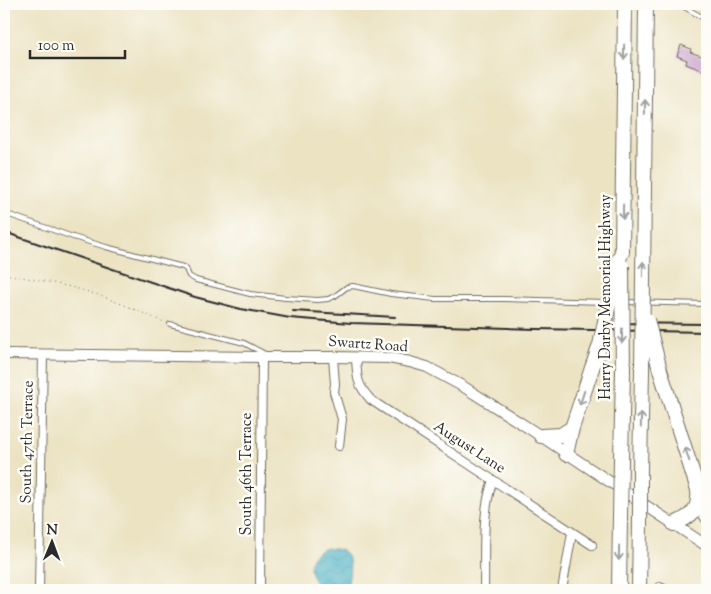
<svg xmlns="http://www.w3.org/2000/svg" width="711" height="594" viewBox="0 0 711 594" font-family="'Sorts Mill Goudy',serif">
<style>
.water{fill:url(#water-waves);stroke:#376c76}
.building{fill:#c9a3cf}
.lines{fill:none;stroke-linecap:round;stroke-linejoin:round}
.service-casing{stroke:#6f6b60;stroke-width:6}
.minor-casing{stroke:#6f6b60;stroke-width:10}
.tertiary-casing{stroke:#6f6b60;stroke-width:12}
.motorway-casing{stroke:#6f6b60;stroke-width:16}
.path{stroke:#6f6b60;stroke-width:1;stroke-dasharray:1 4;stroke-linecap:butt}
.service{stroke:#fff;stroke-width:4}
.minor{stroke:#fff;stroke-width:8}
.tertiary{stroke:#fff;stroke-width:10}
.motorway{stroke:#fff;stroke-width:14}
.rail{stroke:#2b2b2b;stroke-width:2}
.motorway-bridge-casing{stroke:#6f6b60;stroke-width:16;stroke-linecap:butt}
.motorway-bridge{stroke:#fff;stroke-width:14}
.oneway{stroke:#a0a0a0}
.labels{text-anchor:middle;dominant-baseline:central;stroke-width:5;stroke-linejoin:round;paint-order:stroke}
.street-label{font-size:15px;fill:#2b2b2b;stroke:#fdfcf7}
</style>
<defs>
<pattern id="water-waves" width="16" height="10" patternUnits="userSpaceOnUse" patternTransform="scale(1.25)"><rect width="16" height="10" fill="#43aec2"/><path d="M0 5q4-4 8 0t8 0" fill="none" stroke="#388e9e"/></pattern>
</defs>
<rect width="100%" height="100%" fill="#fdfcf7"/>
<filter id="ink" filterUnits="userSpaceOnUse"><feTurbulence type="fractalNoise" baseFrequency=".02" numOctaves="2"/><feDisplacementMap in="SourceGraphic" scale="10" xChannelSelector="R" yChannelSelector="G"/><feConvolveMatrix kernelMatrix="1 2 1 2 8 2 1 2 1" color-interpolation-filters="sRGB"/></filter>
<filter id="wash" filterUnits="userSpaceOnUse"><feTurbulence type="fractalNoise" baseFrequency=".0096" numOctaves="4" result="noise"/><feDisplacementMap in="SourceGraphic" scale="20" xChannelSelector="R" yChannelSelector="G"/><feGaussianBlur stdDeviation="1.12" result="paint"/><feColorMatrix in="noise" values="0 0 0 0 0 0 0 0 0 0 0 0 0 0 0 0 0 1.4 0 .05"/><feComposite in="paint" operator="in"/></filter>
<g filter="url(#wash)">
<rect width="100%" height="100%" fill="#ece3c3"/>
<!-- water -->
<path class="water" d="M327,548C332,549 339,549 343,551C355,560 348,578 347,590H320C309,574 302,555 327,548Z"/>
<g id="blocks">
<!-- building -->
<polygon class="building" points="681,45 691,49 690,52 707,58 707,72 686,64 687,60 677,56"/>
</g>
</g>
<g filter="url(#ink)">
<use href="#blocks" fill-opacity="0" stroke="#6f6b60" stroke-width="1"/>
<g class="lines">
<defs>
<g id="service">
<polyline points="679,4 707,20"/>
<polyline points="4,213 73,237 106,247 183,267 186,269 189,276 196,280 250,294 286,298 318,300 328,299 335,296 347,287 353,286 391,294 435,299 504,299 605,302"/>
<polyline points="625,302 707,304"/>
<polyline points="170,324 244,343 267,355"/>
</g>
<g id="minor">
<polyline points="333,357 335,384 334,392 342,419 339,446"/>
<path d="M356,358C357,378 357,385 371,400L592,545"/>
<polyline points="660,587 666,590"/>
<polyline points="39,590 43,354"/>
<polyline points="260,590 262,357"/>
<path d="M484,590C485,555 481,513 493,480"/>
<polyline points="562,590 572,533"/>
</g>
<polyline id="tertiary" points="4,354 262,357 333,357 389,358 410,362 427,367 464,387 530,429 707,546"/>
<g id="motorway">
<polyline points="622,252 625,4"/>
<path d="M660,370L698,490C700,510 691,517 674,524"/>
<polyline points="541,436 561,435 572,428"/>
<polyline points="566,454 572,428 592,368"/>
<polyline points="621,460 623,372"/>
<polyline points="640,469 642,371"/>
<polyline points="699,493 707,516"/>
<polyline points="619,590 620,517"/>
<polyline points="639,590 640,523"/>
</g>
</defs>
<!-- service casing -->
<use href="#service" class="service-casing"/>
<!-- minor casing -->
<use href="#minor" class="minor-casing"/>
<!-- tertiary casing -->
<use href="#tertiary" class="tertiary-casing"/>
<!-- motorway casing -->
<use href="#motorway" class="motorway-casing"/>
<!-- path -->
<path class="path" d="M4,274C33,279 63,284 92,293C117,301 140,312 164,322"/>
<!-- service -->
<use href="#service" class="service"/>
<!-- minor -->
<use href="#minor" class="minor"/>
<!-- tertiary -->
<use href="#tertiary" class="tertiary"/>
<!-- motorway -->
<use href="#motorway" class="motorway"/>
<!-- rail -->
<g class="rail">
<polyline points="4,232 195,297 241,309 290,318 351,323 536,329 707,332"/>
<polyline points="293,311 395,317"/>
<polyline points="610,323 707,324"/>
</g>
<defs>
<g id="motorway-bridge">
<polyline points="622,266 623,372"/>
<polyline points="647,320 660,370"/>
<polyline points="592,368 600,345 610,298 614,271 622,252"/>
<polyline points="642,371 646,4"/>
<polyline points="640,469 640,523"/>
<polyline points="620,517 621,460"/>
</g>
</defs>
<!-- motorway-bridge casing -->
<use href="#motorway-bridge" class="motorway-bridge-casing"/>
<!-- motorway-bridge -->
<use href="#motorway-bridge" class="motorway-bridge"/>
</g>
<!-- one-way arrows -->
<defs><path id="oneway-shaft" d="M-6 0H5M1.5-3L5.5 0L1.5 3" fill="none" stroke-width="1.6" stroke-linecap="round" stroke-linejoin="round" transform="scale(1.25)"/></defs>
<g class="oneway">
<use href="#oneway-shaft" transform="translate(624 52) rotate(91)"/>
<use href="#oneway-shaft" transform="translate(645 107) rotate(-89)"/>
<use href="#oneway-shaft" transform="translate(623 212) rotate(91)"/>
<use href="#oneway-shaft" transform="translate(643 269) rotate(-89)"/>
<use href="#oneway-shaft" transform="translate(622 336) rotate(90)"/>
<use href="#oneway-shaft" transform="translate(582 398) rotate(108)"/>
<use href="#oneway-shaft" transform="translate(641 420) rotate(-89)"/>
<use href="#oneway-shaft" transform="translate(687 454) rotate(-108)"/>
<use href="#oneway-shaft" transform="translate(619 553) rotate(91)"/>
</g>
</g>
<g class="labels">
<!-- street labels -->
<g class="street-label">
<text transform="translate(606 297) rotate(-90)">Harry Darby Memorial Highway</text>
<text transform="translate(368 345) rotate(4)">Swartz Road</text>
<text transform="translate(28 442) rotate(-89)">South 47th Terrace</text>
<text transform="translate(469 448) rotate(33)">August Lane</text>
<text transform="translate(247 474) rotate(-90)">South 46th Terrace</text>
</g>
</g>
<!-- margin -->
<rect width="711" height="594" fill="none" stroke="#fdfcf7" stroke-width="20"/>
<!-- north arrow -->
<g transform="translate(52 542) rotate(1)" stroke="#fdfcf7" stroke-width="4" paint-order="stroke">
<path d="M0-4L9 19L0 12L-9 19Z" fill="#2b2b2b"/>
<text y="-8" font-size="14" font-weight="bold" text-anchor="middle" fill="#2b2b2b">N</text>
</g>
<!-- scale -->
<path d="M30 50v8h95v-8" fill="none" stroke="#2b2b2b" stroke-width="2.5"/>
<text x="38" y="50" font-size="15" fill="#2b2b2b" stroke="#fdfcf7" stroke-width="4" paint-order="stroke">100 m</text>
</svg>
